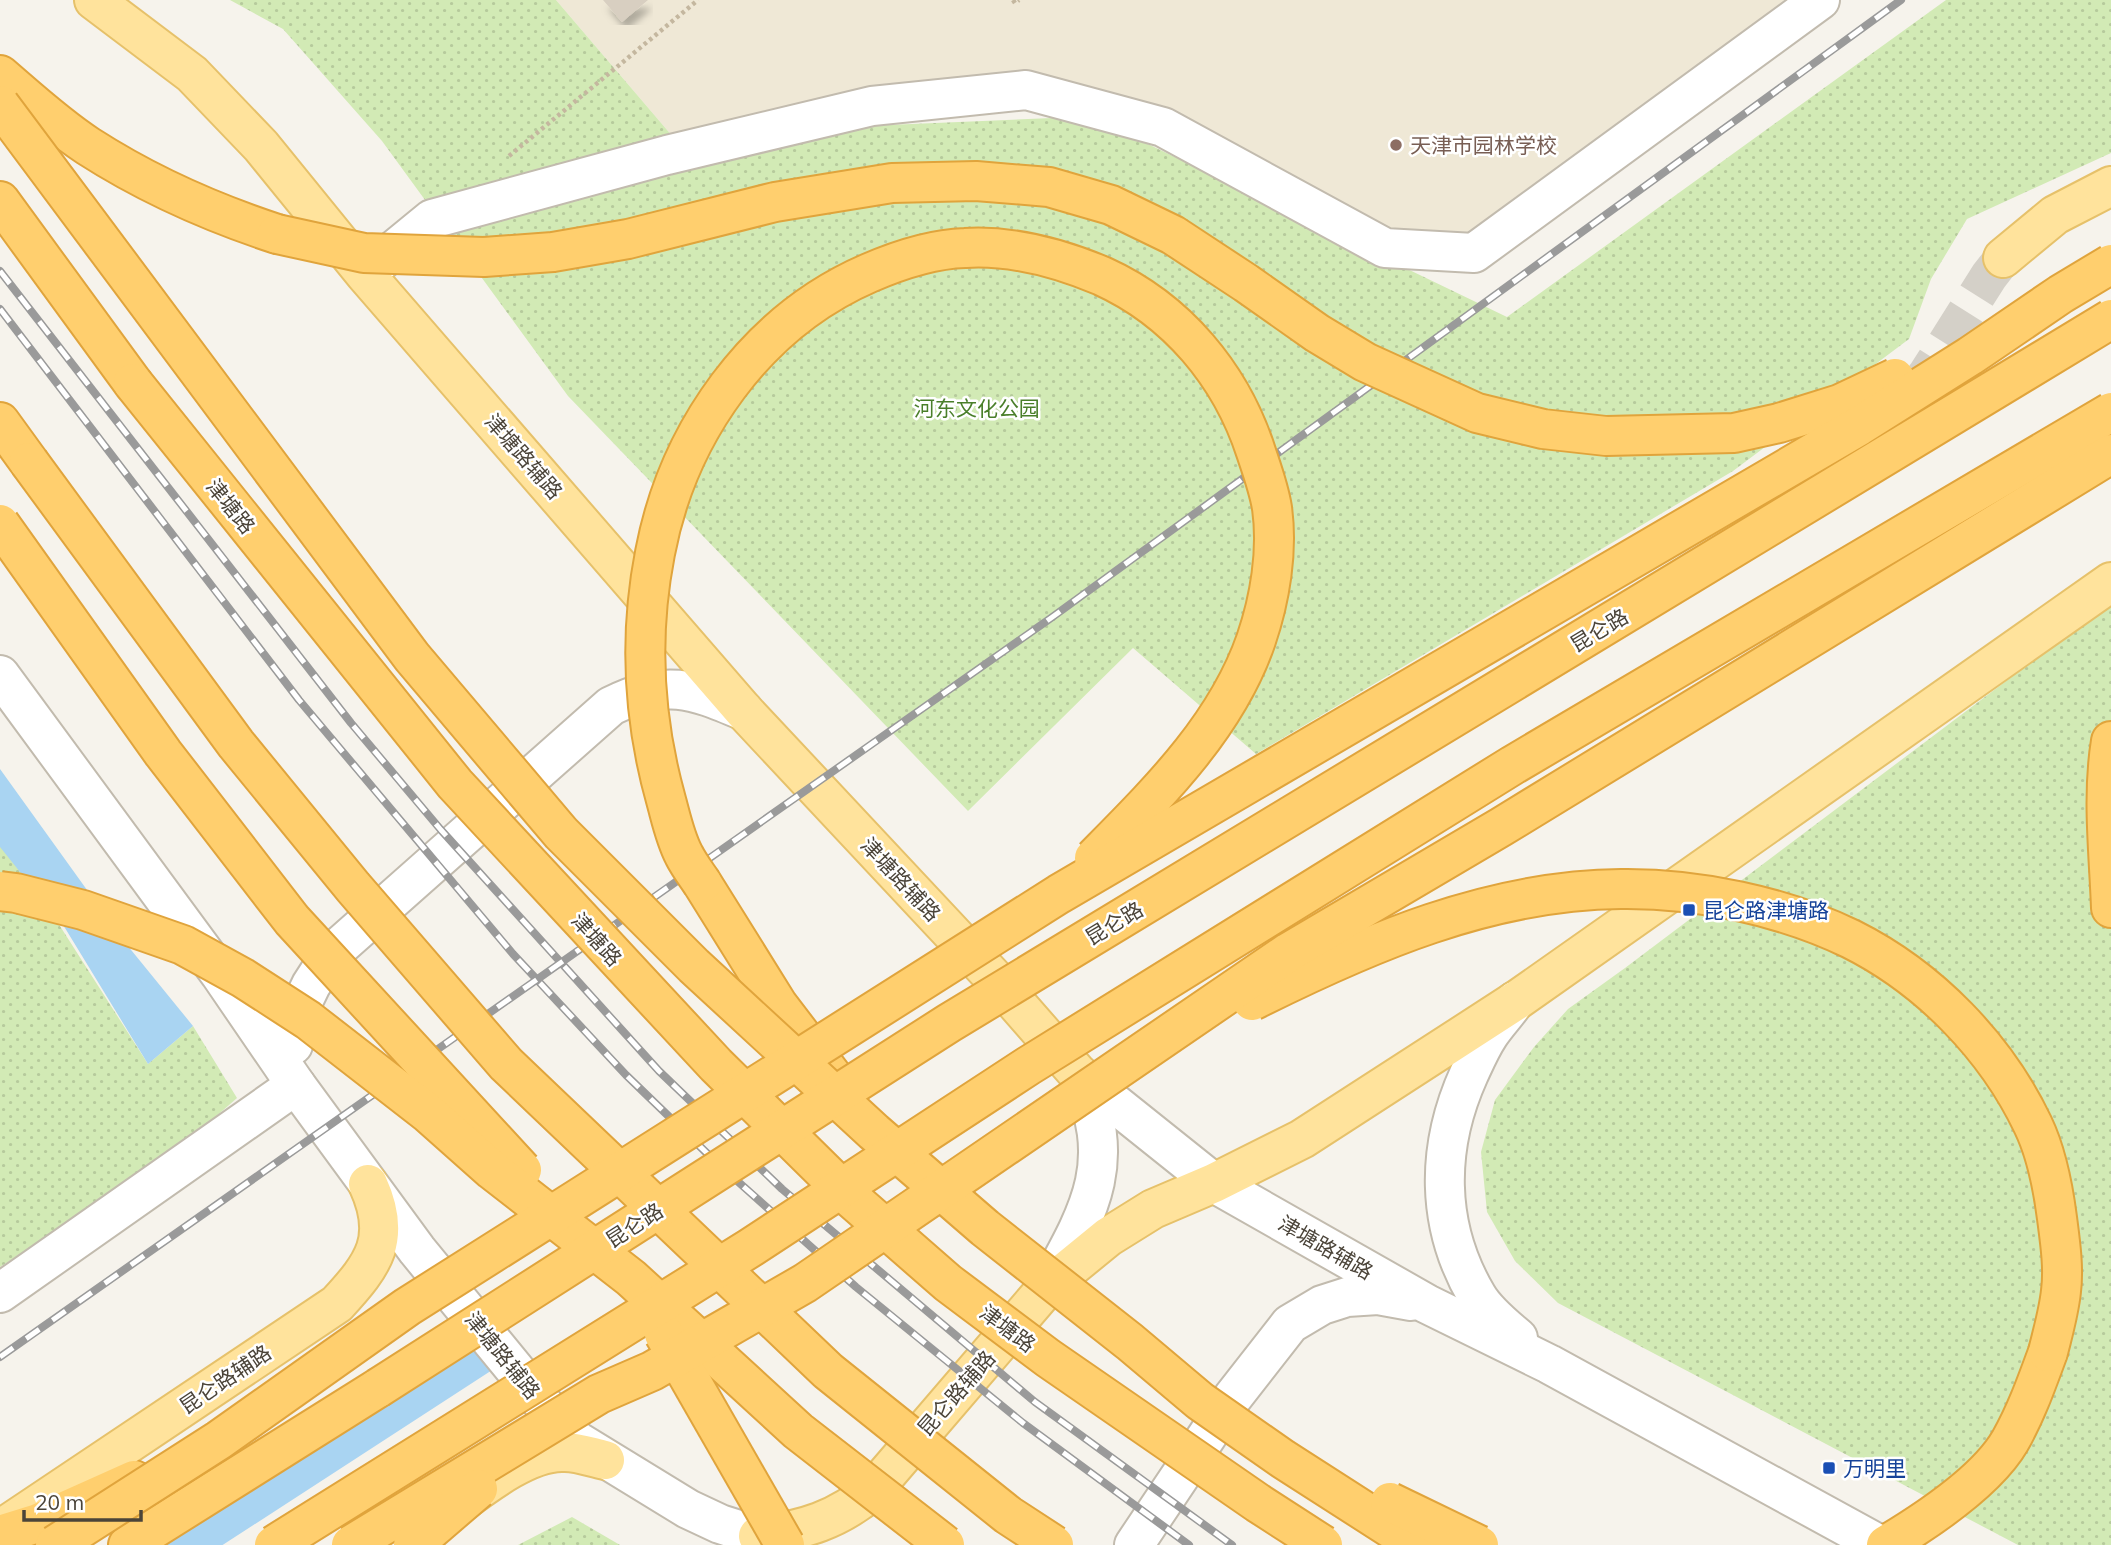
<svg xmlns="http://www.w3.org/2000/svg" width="2111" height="1545" viewBox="0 0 2111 1545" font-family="Mulish,'Noto Sans SC',sans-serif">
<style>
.education{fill:#efe8d6}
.park{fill:url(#park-dots)}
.water{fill:#a9d4f2}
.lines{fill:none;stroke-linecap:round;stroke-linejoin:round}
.canal{stroke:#a9d4f2;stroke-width:42}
.building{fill:#d8cfc1;filter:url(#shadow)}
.major-tunnel{stroke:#d4d0c8;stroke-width:38;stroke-dasharray:38 19;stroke-linecap:butt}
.minor-casing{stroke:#c2bbae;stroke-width:42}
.major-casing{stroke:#e6c16a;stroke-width:42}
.highway-casing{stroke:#e0a43c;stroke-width:42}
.path{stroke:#c4b79f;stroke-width:4.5;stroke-dasharray:3.5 3.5;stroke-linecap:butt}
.minor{stroke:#fff;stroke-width:38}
.major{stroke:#ffe39c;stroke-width:38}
.highway{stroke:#ffcf6e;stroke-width:38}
.rail-casing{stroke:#9a9a9a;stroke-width:8}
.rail{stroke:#fff;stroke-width:5;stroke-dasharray:16;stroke-linecap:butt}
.highway-bridge-casing{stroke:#e0a43c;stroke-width:42;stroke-linecap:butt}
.highway-bridge{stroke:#ffcf6e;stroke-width:38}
.education-dot{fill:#8d6e63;stroke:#fff;stroke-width:2.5}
.transit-dot{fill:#1a4fb4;stroke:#fff;stroke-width:2.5}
.labels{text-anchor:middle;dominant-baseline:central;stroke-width:5;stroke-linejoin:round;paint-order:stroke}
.education-label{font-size:21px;fill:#785e54;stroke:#fff;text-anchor:start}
.park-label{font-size:21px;fill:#4a7f2a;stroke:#fff}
.street-label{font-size:21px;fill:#4b4439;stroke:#fff}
.transit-label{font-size:21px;fill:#164399;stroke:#fff;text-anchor:start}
</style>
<defs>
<pattern id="park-dots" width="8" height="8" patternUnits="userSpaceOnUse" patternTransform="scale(1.75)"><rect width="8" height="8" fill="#d2eab5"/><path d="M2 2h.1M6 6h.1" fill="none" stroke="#b6ca9c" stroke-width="1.8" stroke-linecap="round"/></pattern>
<filter id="shadow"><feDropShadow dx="4.5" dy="8" stdDeviation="3.5" flood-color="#0004"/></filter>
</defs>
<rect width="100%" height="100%" fill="#f6f3ec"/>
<!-- education -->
<polygon class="education" points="556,0 1839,0 1462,273 1057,105 817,128 691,158"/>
<!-- park -->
<g class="park">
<polygon points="230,0 556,0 691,158 817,128 1052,118 1123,132 1507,317 1946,0 2111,0 2111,153 1967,219 1931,279 1909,339 1733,471 1256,754 1133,648 968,811 568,396 382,141 283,29"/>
<polygon points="2111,602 2111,1545 2018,1545 1558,1303 1515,1261 1487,1212 1481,1152 1495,1100 1534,1047 1568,1009 1625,968"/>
<polygon points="0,832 148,1064 193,1026 237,1098 163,1163 0,1267"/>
<polygon points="572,1517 620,1545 518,1545"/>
</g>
<!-- water -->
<polygon class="water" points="0,769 123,940 193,1026 148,1064 65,928 0,847"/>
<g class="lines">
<!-- canal -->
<polyline class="canal" points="184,1545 480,1353"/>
</g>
<!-- building -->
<polygon class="building" points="603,0 648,0 622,22"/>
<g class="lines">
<!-- major-tunnel -->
<polyline class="major-tunnel" points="1843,480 1927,374 1989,276 2003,258"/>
<defs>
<g id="minor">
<polyline points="371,269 432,219 667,155 872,106 1026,90 1163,127 1385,248 1474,253 1820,0"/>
<polyline points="0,675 220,974 296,1085 417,1250 554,1417 577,1441 688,1509 720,1524 758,1536 777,1545"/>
<path d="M1515,1001C1507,1013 1497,1023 1489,1035C1481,1047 1475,1061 1469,1074C1436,1147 1435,1225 1477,1296C1486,1312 1504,1326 1518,1338"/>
<path d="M293,1045L296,1016L311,985L331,954L611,706C666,679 690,688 744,711"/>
<polyline points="1079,1075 1214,1183 1427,1304 1549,1364 1880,1545"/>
<path d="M1048,1286C1090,1210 1119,1162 1079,1075"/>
<polyline points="0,1293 296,1085"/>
<polyline points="1134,1545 1233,1397 1290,1324 1322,1305 1347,1297 1378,1295 1411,1301"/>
</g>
<g id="major">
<polyline points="94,0 192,74 261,146 365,274 744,711 994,978 1079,1075"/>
<polyline points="2003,258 2055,215 2111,186"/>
<path d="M451,1510C480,1489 525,1452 562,1452C576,1451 591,1457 605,1460"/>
<path d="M4,1527L337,1304C374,1264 393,1238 368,1184"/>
<path d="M758,1536C804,1530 838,1520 873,1490L1048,1286L1108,1237L1153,1209L1214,1183L1302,1139L1517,1000L2111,582"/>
</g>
<g id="highway">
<path d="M0,75C28,99 56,125 88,146C147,184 210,212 277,234"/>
<polyline points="0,201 133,383"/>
<polyline points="0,422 29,462"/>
<path d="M2111,741C2102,797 2109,852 2111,908"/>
<polyline points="702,883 778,1005 833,1077"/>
<polyline points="0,1535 38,1523 134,1480"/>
<polyline points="128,1545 378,1388"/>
<path d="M1886,1545C1926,1521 1986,1482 2010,1441C2026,1413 2037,1382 2048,1352"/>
</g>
</defs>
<!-- minor casing -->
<use href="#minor" class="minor-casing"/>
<!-- major casing -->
<use href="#major" class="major-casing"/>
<!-- highway casing -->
<use href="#highway" class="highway-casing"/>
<!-- path -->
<g class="path">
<polyline points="1013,0 1015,3 1019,0"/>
<polyline points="509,156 698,0"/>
</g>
<!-- minor -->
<use href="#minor" class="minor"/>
<!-- major -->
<use href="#major" class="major"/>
<!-- highway -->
<use href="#highway" class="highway"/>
<defs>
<g id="rail">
<polyline points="0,271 351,723 441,830 659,1071 782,1189 1035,1402 1232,1545"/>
<polyline points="0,309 299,700 513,954 626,1075 716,1162 856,1287 1023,1423 1189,1545"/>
<polyline points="0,1357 1051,618 1901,0"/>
</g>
</defs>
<!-- rail casing -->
<use href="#rail" class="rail-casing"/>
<!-- rail -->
<use href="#rail" class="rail"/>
<defs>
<g id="highway-bridge">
<polyline points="0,105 412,657 561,833 694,966 874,1132 985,1228 1130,1342 1200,1401 1283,1459 1417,1545"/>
<polyline points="277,234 364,253 484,257 553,252 628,239 775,202 892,183 976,181 1049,187 1111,205 1173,235 1246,283 1317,333 1365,362 1477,413 1543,429 1606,436 1734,433 1779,423 1840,404 1895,378"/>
<polyline points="133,383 455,784 716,1065 853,1200 948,1283 1048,1358 1258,1503 1323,1545"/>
<polyline points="29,462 236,744 353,887 506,1064 828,1371 1008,1515 1054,1545"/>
<polyline points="0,524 163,753 292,920 522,1170"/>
<path d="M702,883C696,874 689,865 684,855C675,838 671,818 666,800C643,718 639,635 655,553C678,432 756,322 869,273C899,260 931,249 965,248C1012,245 1059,258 1102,276C1177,310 1231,375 1256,452C1262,470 1269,489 1272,508C1278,551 1270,599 1256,640C1226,727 1157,794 1094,858"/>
<polyline points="0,891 16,893 83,910 183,945 243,978 308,1020 429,1114 492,1170 631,1278 798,1431 945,1545"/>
<path d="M1252,1001C1368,943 1490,890 1621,889C1697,888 1783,906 1851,939C1929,978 1996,1047 2033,1125C2047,1154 2053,1187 2057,1218C2060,1241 2064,1268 2061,1291C2059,1311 2053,1332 2048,1352"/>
<polyline points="664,1334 785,1545"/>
<polyline points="378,1388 949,1023 2111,319"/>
<polyline points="1390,1502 1479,1545"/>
<polyline points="55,1545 219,1440 407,1307 1059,894 1859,426 1970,356 2061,294 2111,264"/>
<polyline points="274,1545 750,1248 1028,1066 1513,765 2111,412"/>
<polyline points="351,1545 599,1394 652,1371 805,1283 1289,952 1501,827 2111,454"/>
<polyline points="413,1545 478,1489"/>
</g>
</defs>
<!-- highway-bridge casing -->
<use href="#highway-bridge" class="highway-bridge-casing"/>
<!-- highway-bridge -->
<use href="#highway-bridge" class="highway-bridge"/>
</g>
<!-- markers -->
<circle class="education-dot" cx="1396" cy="145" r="7"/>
<g class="transit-dot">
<rect x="1682" y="903" width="14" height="14" rx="3.5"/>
<rect x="1822" y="1461" width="14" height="14" rx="3.5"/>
</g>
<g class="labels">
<!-- education labels -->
<g class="education-label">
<text x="1410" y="145">天津市园林学校</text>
</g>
<!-- park labels -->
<g class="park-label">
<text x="977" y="408">河东文化公园</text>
</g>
<!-- street labels -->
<g class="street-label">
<text transform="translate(524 456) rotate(49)">津塘路辅路</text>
<text transform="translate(231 506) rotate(51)">津塘路</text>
<text transform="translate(1599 630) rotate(-31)">昆仑路</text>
<text transform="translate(901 879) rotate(47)">津塘路辅路</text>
<text transform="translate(1114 923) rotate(-31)">昆仑路</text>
<text transform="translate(597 939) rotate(48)">津塘路</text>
<text transform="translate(634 1225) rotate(-33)">昆仑路</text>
<text transform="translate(1326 1247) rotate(30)">津塘路辅路</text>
<text transform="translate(1008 1328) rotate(37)">津塘路</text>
<text transform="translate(503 1355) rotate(51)">津塘路辅路</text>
<text transform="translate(225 1379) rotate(-34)">昆仑路辅路</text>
<text transform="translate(956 1393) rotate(-49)">昆仑路辅路</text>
</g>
<!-- transit labels -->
<g class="transit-label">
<text x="1703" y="910">昆仑路津塘路</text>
<text x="1843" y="1468">万明里</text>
</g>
</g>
<!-- scale -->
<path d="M24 1510v10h117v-10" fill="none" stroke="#4b4439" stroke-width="3.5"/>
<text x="35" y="1510" font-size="21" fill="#4b4439" stroke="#ffffff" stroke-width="5" paint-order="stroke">20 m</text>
</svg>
